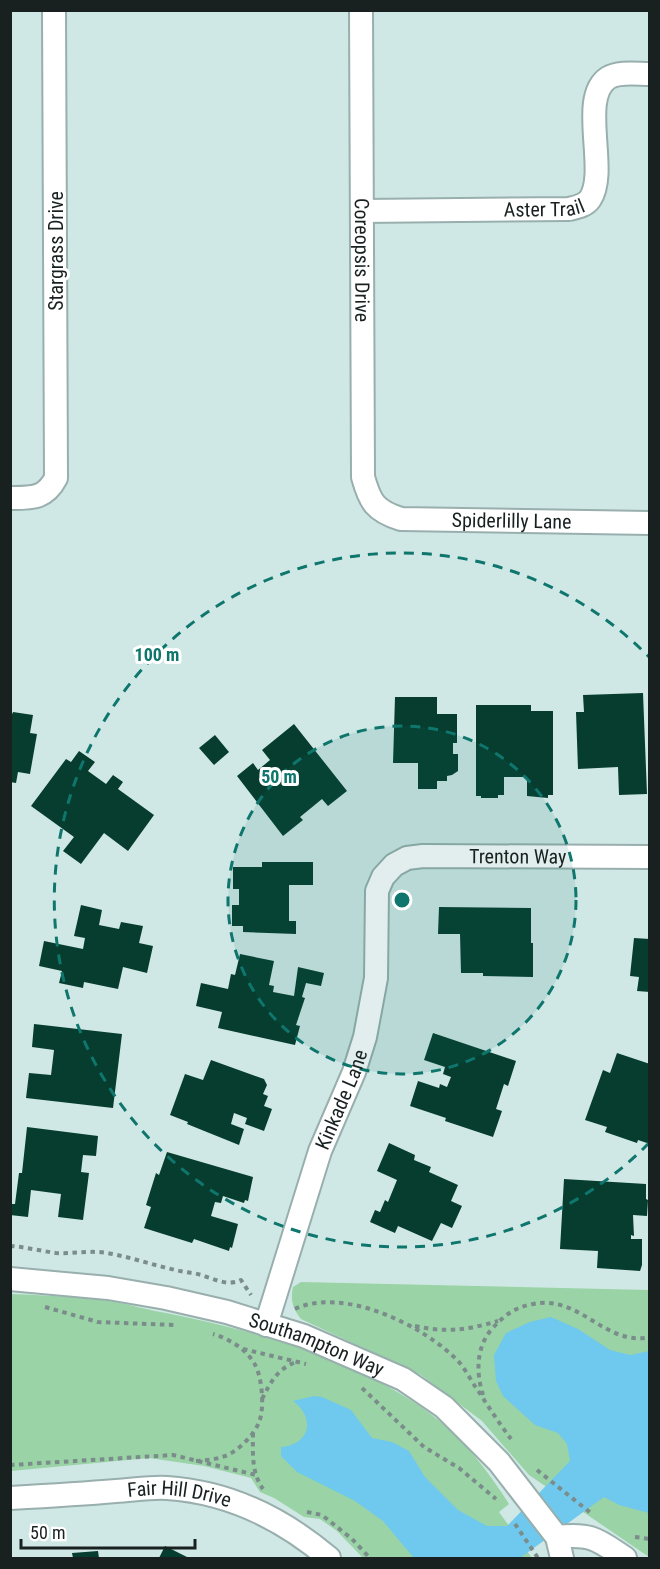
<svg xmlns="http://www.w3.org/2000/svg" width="660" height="1569" viewBox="0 0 660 1569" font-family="'Roboto Condensed',sans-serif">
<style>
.green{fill:#9ad3a6}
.water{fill:#6fc8ed}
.building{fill:#063d2e}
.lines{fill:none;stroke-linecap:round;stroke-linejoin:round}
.minor-casing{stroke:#98afad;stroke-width:26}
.path{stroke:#7b8d8a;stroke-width:4;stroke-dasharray:4.5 4.5;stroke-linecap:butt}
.minor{stroke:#fff;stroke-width:22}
.ring{fill:none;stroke:#0f766e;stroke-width:3;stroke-dasharray:10 8}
.labels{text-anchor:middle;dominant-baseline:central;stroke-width:6;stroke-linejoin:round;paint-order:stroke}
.street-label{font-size:20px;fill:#182120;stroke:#fff}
.centre{fill:#0f766e;stroke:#fff;stroke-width:3}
.ring-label{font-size:18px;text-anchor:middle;font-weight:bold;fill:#0f766e;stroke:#fff;stroke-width:6;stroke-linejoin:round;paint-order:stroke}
</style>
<rect width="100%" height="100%" fill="#d0e8e5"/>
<!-- green -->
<g class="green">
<path d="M301,1282L649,1290V1557L529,1475L482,1421L421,1375L301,1319C293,1309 290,1300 293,1287Z"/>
<path d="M10,1294C36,1295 62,1296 88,1298C111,1300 133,1306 155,1311C251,1329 366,1360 442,1423C469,1446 490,1474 509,1504L499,1512L532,1558H363L337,1531L320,1519L304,1517L274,1498L260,1492L251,1478L204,1466L149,1458L11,1471Z"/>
</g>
<!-- water -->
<path class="water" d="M551,1317L578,1329L610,1350L630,1355L649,1351V1513L619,1505L604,1497L520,1558H414L383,1521L355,1501L297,1472L281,1456V1447C310,1445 316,1418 293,1401L314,1396L322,1397L351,1410L372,1438L392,1442L409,1451L425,1477L458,1510L487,1526H507L570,1461L567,1444L558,1433L535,1425L503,1396L496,1381L494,1355L506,1333L530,1322Z"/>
<!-- building -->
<g class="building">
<polygon points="643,693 647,794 619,795 618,767 578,769 576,712 584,712 583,695"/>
<polygon points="395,697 437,697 437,714 457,714 457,743 453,743 453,754 458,754 458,771 452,775 447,776 447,781 437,781 437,789 418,789 418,763 393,763"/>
<polygon points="476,705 531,705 531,711 553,711 553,795 548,795 548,798 527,796 527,777 504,777 504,795 498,795 498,798 481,798 481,796 476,796"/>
<polygon points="13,712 33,715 30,733 37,734 30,774 18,772 16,783 10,782 10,719"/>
<polygon points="294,724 347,791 328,806 322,799 300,817 303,820 283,836 237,776 253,763 258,770 270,760 262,750"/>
<polygon points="215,735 229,752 214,765 199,748"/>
<polygon points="79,751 95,762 88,771 106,784 113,775 123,782 118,789 154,815 128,851 104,833 81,864 63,851 74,837 31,806 66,759 71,762"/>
<polygon points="262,862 313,862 313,885 289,885 289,921 296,921 296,934 243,932 243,926 232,926 232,905 239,905 239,889 233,889 233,867 262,867"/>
<polygon points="81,905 102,910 99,925 119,929 121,922 143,926 139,943 153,946 147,973 123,967 118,989 84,982 83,988 59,983 62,971 39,966 44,941 83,949 85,938 74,936"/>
<polygon points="439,907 531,908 531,943 533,943 533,977 483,976 483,973 461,973 460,934 438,934"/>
<polygon points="634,938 650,939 650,992 637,991 639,977 630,976"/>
<polygon points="240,954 274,961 269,985 274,986 273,992 294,996 298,967 324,973 321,986 306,983 302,997 305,998 296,1025 300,1026 295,1045 218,1028 222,1012 196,1006 201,983 228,989 231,974 235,975"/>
<polygon points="34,1024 122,1034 113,1108 26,1098 29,1073 51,1075 54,1050 32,1047"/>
<polygon points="433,1033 516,1061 508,1086 504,1084 496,1109 502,1111 493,1137 445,1121 446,1118 410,1106 418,1081 439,1088 440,1084 447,1087 451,1077 443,1074 445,1067 424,1060"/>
<polygon points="617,1053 650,1064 650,1144 638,1140 637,1143 605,1132 607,1127 585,1120 603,1070 610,1073"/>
<polygon points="211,1060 264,1079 267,1085 263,1094 268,1096 264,1106 272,1109 264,1131 245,1124 247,1118 234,1113 231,1124 244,1129 239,1145 187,1124 188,1122 170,1115 185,1074 203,1080"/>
<polygon points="27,1127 98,1136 96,1156 83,1155 81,1172 89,1173 83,1220 58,1217 61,1194 31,1190 28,1217 10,1215 10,1204 15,1204 19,1173 22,1173"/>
<polygon points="389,1143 415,1155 414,1160 431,1167 429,1172 458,1185 451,1201 462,1206 452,1228 441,1223 432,1241 398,1226 395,1233 370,1222 375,1210 380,1212 385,1200 388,1202 397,1180 377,1171"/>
<polygon points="167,1152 253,1177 248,1201 245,1200 244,1203 223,1196 221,1203 215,1202 211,1216 238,1224 232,1248 230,1247 229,1251 194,1239 192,1243 144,1228 151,1207 146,1205 156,1173 159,1175"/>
<polygon points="564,1179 646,1184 646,1199 648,1200 647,1216 633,1215 634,1236 631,1235 631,1239 642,1239 642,1265 640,1271 597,1268 598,1251 560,1249"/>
<polygon points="165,1546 187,1557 186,1558 159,1558"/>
<polygon points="98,1551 99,1558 73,1558 72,1553"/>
</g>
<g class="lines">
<defs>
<g id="minor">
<path id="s1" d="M361,10L363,477C370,502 375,511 401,519L650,523"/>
<path id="s2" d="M362,211L569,209C577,207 585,206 590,199C609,171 578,98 608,78C619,71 637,74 650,74"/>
<path d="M10,498C32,498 45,499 56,478L54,10"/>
<path id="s3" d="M10,1279L108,1288L166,1298L227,1312L304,1336L403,1379L444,1407L499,1462L557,1537L562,1558"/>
<path id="s4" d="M266,1325L320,1151L354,1072L365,1037L376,978L377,891L383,877L394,865L407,858L423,856L650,857"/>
<path id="s5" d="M10,1498C46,1496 81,1494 116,1491C133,1490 151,1487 167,1488C229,1492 283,1519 329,1558"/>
<path d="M557,1537C592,1533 598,1540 625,1558"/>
</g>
</defs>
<!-- minor casing -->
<use href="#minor" class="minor-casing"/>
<!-- path -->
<g class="path">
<path d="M10,1246C26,1247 41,1251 56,1253C73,1254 90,1250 107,1253C136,1258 163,1269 192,1273C209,1275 224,1288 241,1280L251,1295"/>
<polyline points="45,1307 98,1322 174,1325"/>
<path d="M295,1309C344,1286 425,1326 459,1362C466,1370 471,1381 477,1389C488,1406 499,1423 511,1439"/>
<path d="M415,1326C446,1333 467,1330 498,1321"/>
<polyline points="243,1349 306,1364"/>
<polyline points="362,1388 424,1447 459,1468 496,1499"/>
<path d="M483,1395C476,1373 476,1348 491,1330C503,1316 515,1307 533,1304C580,1294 605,1347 650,1337"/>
<path d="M262,1399C271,1382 277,1369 296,1362"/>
<path d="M253,1433C253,1453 251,1472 263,1489"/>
<path d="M196,1461C210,1460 224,1459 236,1450C245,1443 255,1433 259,1422C265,1408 262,1375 254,1363C245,1348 229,1339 213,1334"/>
<polyline points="10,1465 173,1455 256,1475"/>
<polyline points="537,1470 592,1514"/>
<polyline points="307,1512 322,1515 352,1539 370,1558"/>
<polyline points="515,1524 538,1558"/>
<polyline points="635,1537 650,1539"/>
</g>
<!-- minor -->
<use href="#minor" class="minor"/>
</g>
<!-- distance rings -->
<circle cx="402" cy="900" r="174" fill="#0f766e" fill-opacity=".12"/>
<g class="ring">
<circle cx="402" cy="900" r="174"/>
<path d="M649 1143A347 347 0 1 1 649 657"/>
</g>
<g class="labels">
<!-- street labels -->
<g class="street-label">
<text stroke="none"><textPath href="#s2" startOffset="182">Aster Trail</textPath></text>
<text transform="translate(56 251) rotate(-90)">Stargrass Drive</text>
<text stroke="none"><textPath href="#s1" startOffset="250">Coreopsis Drive</textPath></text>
<text stroke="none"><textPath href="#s1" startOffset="638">Spiderlilly Lane</textPath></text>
<text stroke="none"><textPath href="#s4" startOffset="609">Trenton Way</textPath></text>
<text stroke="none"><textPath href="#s4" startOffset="238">Kinkade Lane</textPath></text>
<text stroke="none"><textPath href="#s3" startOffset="315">Southampton Way</textPath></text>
<text stroke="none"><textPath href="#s5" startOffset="170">Fair Hill Drive</textPath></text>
</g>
</g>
<circle cx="402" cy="900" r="9" class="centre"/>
<g class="ring-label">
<text x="157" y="661">100 m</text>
<text x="279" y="783">50 m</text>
</g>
<!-- border -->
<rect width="660" height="1569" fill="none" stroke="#182120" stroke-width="24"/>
<!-- scale -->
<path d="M21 1539v9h174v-9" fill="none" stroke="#182120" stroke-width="3"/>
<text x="30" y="1539" font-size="18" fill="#182120" stroke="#ffffff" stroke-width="4.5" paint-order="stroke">50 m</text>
</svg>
